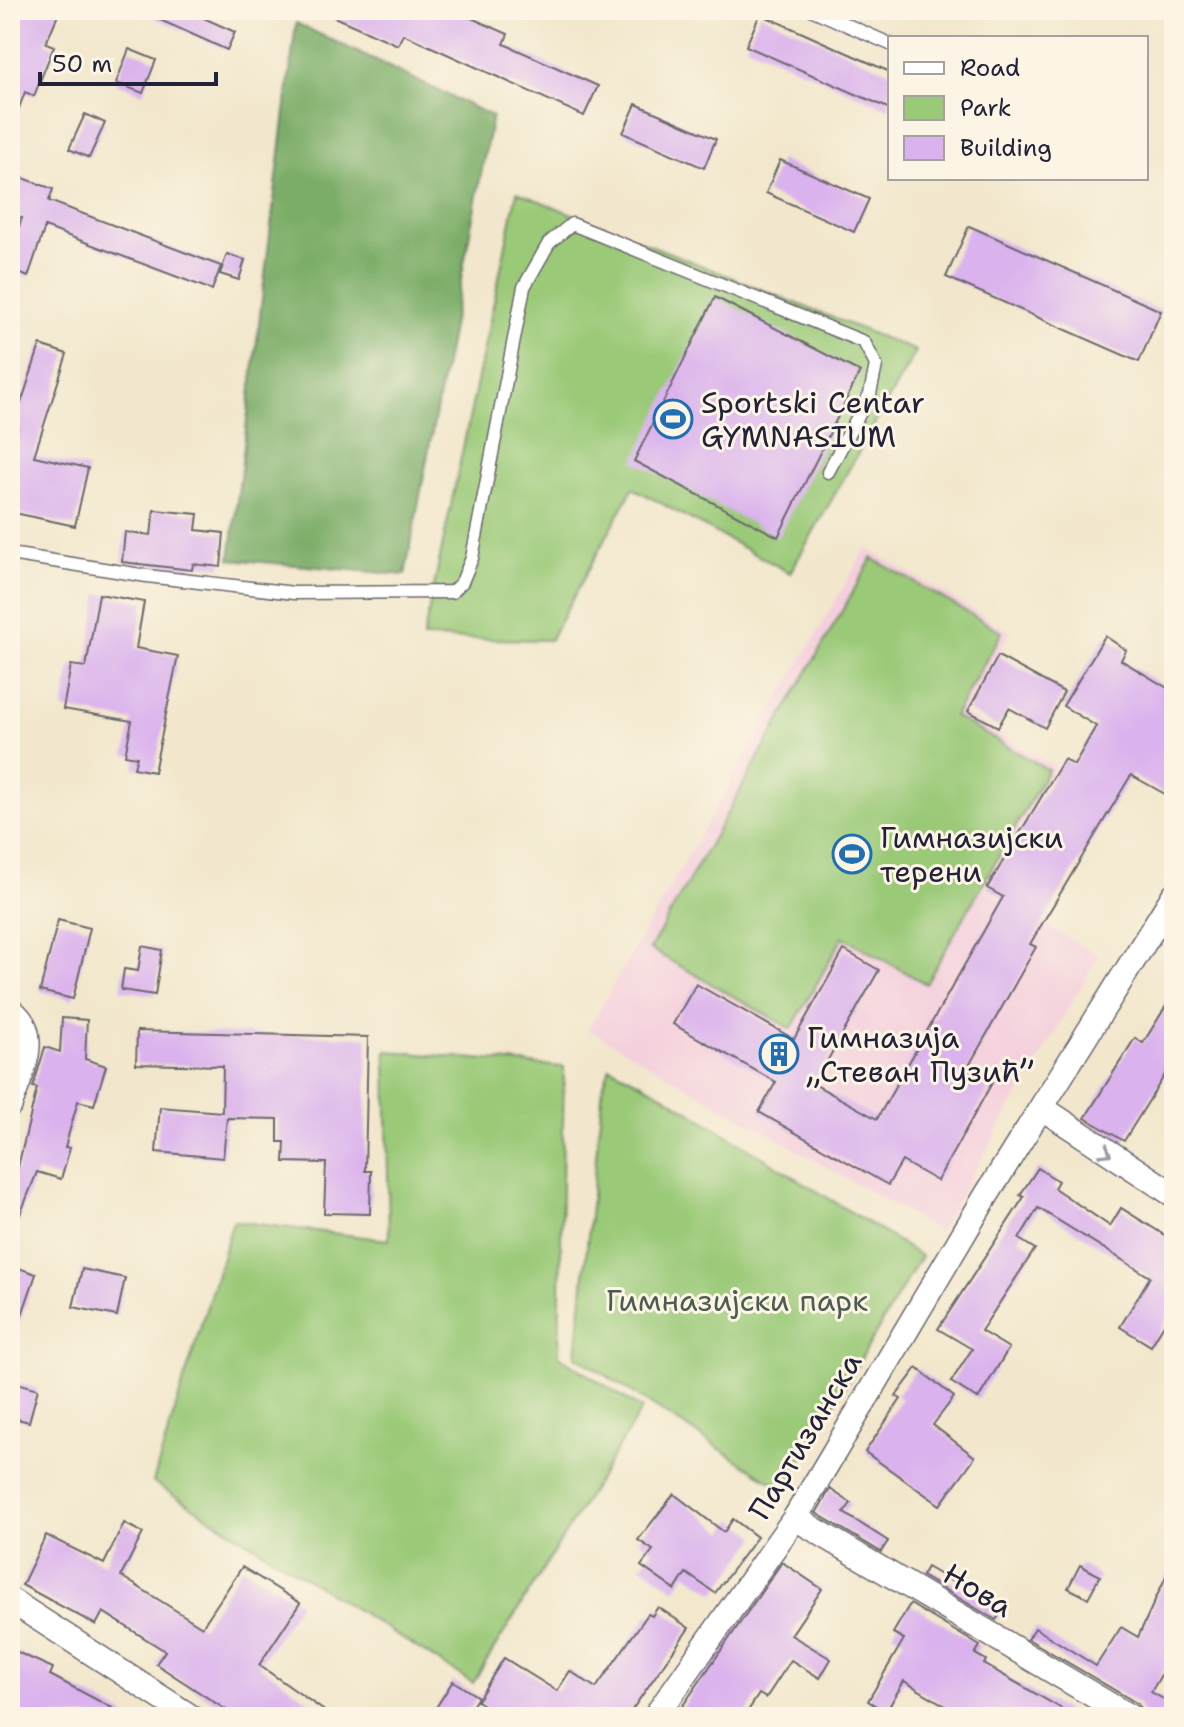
<svg xmlns="http://www.w3.org/2000/svg" width="1184" height="1727" viewBox="0 0 1184 1727" font-family="'Shantell Sans',sans-serif">
<style>
.built{fill:#f4cfdd}
.green{fill:#9ac977;stroke:#5e7659;stroke-width:2}
.forest{fill:#7bad68;stroke:#4e6852;stroke-width:2}
.building{fill:#dab2ed}
.lines{fill:none;stroke-linecap:round;stroke-linejoin:round}
.service-casing{stroke:#6b676e;stroke-width:15}
.minor-casing{stroke:#6b676e;stroke-width:27}
.service{stroke:#fff;stroke-width:12}
.minor{stroke:#fff;stroke-width:24}
.oneway{stroke:#9c9ca7}
.labels{text-anchor:middle;dominant-baseline:central;stroke-width:6;stroke-linejoin:round;paint-order:stroke}
.poi-label{font-size:30px;fill:#22223b;stroke:#fcf5e5;text-anchor:start}
.park-label{font-size:30px;fill:#4c5c50;stroke:#fcf5e5}
.street-label{font-size:30px;fill:#22223b;stroke:#fcf5e5}
</style>
<rect width="100%" height="100%" fill="#fcf5e5"/>
<filter id="ink" filterUnits="userSpaceOnUse"><feTurbulence type="fractalNoise" baseFrequency=".0125" numOctaves="2"/><feDisplacementMap in="SourceGraphic" scale="16" xChannelSelector="R" yChannelSelector="G"/><feConvolveMatrix kernelMatrix="1 2 1 2 8 2 1 2 1" color-interpolation-filters="sRGB"/></filter>
<filter id="wash" filterUnits="userSpaceOnUse"><feTurbulence type="fractalNoise" baseFrequency=".006" numOctaves="4" result="noise"/><feDisplacementMap in="SourceGraphic" scale="32" xChannelSelector="R" yChannelSelector="G"/><feGaussianBlur stdDeviation="1.8" result="paint"/><feColorMatrix in="noise" values="0 0 0 0 0 0 0 0 0 0 0 0 0 0 0 0 0 1.4 0 .05"/><feComposite in="paint" operator="in"/></filter>
<g filter="url(#wash)">
<rect width="100%" height="100%" fill="#f2e7cc"/>
<!-- built -->
<polygon class="built" points="866,548 1011,632 963,714 1055,767 984,889 1099,956 939,1232 588,1029"/>
<!-- green -->
<g class="green">
<polygon points="517,192 916,351 790,573 633,488 550,640 423,638"/>
<polygon points="872,558 1002,632 954,716 1048,770 926,984 843,937 791,1029 650,949"/>
<polygon points="386,1051 564,1067 559,1356 642,1409 473,1683 153,1482 233,1221 389,1240"/>
<polygon points="610,1067 652,1088 921,1256 784,1490 576,1356 603,1086"/>
</g>
<!-- forest -->
<polygon class="forest" points="296,23 492,116 405,575 230,559"/>
<g id="blocks">
<!-- building -->
<g class="building">
<polygon points="10,10 60,10 46,43 54,46 34,96 25,92 12,127"/>
<polygon points="138,10 186,10 235,32 227,50"/>
<polygon points="318,10 453,10 508,34 504,44 598,86 584,116 403,34 398,45"/>
<polygon points="760,14 890,72 890,109 746,46"/>
<polygon points="129,49 156,60 143,93 116,83"/>
<polygon points="636,104 716,139 704,168 623,133"/>
<polygon points="85,114 105,123 89,158 69,149"/>
<polygon points="780,160 869,199 854,232 766,193"/>
<polygon points="10,173 53,189 49,201 221,266 212,290 45,227 28,277 10,269 10,252 22,218 10,214"/>
<polygon points="969,226 1161,311 1139,362 946,277"/>
<polygon points="227,254 245,260 239,280 220,274"/>
<polygon points="715,297 860,372 778,537 634,461"/>
<polygon points="40,345 67,354 34,456 88,468 75,526 10,512 10,465 18,427 14,425"/>
<polygon points="154,510 198,514 196,530 224,533 221,567 193,564 192,570 122,562 125,532 151,535"/>
<polygon points="99,594 144,602 136,648 178,656 154,772 134,768 137,757 125,755 132,721 63,709 71,665 86,667"/>
<polygon points="1105,636 1126,650 1121,660 1174,692 1174,799 1131,775 1030,944 1036,947 967,1069 992,1083 937,1181 902,1161 888,1185 759,1112 776,1082 673,1024 696,984 794,1039 844,950 879,970 814,1084 877,1119 1003,897 987,888 1064,759 1074,765 1096,726 1063,706"/>
<polygon points="998,656 1064,692 1045,728 1009,708 998,727 968,711"/>
<polygon points="58,920 90,928 73,999 40,991"/>
<polygon points="142,946 162,950 155,995 121,990 124,969 138,971"/>
<polygon points="1174,993 1174,1060 1124,1141 1085,1118 1135,1038 1143,1043"/>
<polygon points="62,1018 87,1020 85,1059 106,1066 94,1105 78,1101 65,1147 70,1148 61,1179 37,1172 10,1240 10,1169 17,1171 37,1088 33,1087 45,1047 60,1052"/>
<polygon points="137,1031 368,1037 365,1171 371,1171 370,1214 324,1213 326,1163 284,1162 285,1142 278,1142 278,1119 227,1118 223,1158 156,1152 160,1107 222,1112 223,1066 136,1064"/>
<polygon points="1038,1168 1058,1181 1054,1188 1110,1226 1121,1208 1174,1241 1174,1308 1151,1346 1120,1327 1150,1277 1038,1208 1019,1239 1035,1249 981,1331 1009,1348 978,1399 951,1382 972,1349 938,1329 1024,1197 1020,1195"/>
<polygon points="10,1265 36,1274 13,1341 10,1341"/>
<polygon points="82,1269 125,1278 117,1316 73,1307"/>
<polygon points="917,1368 954,1397 933,1425 975,1457 940,1505 865,1452 901,1399 896,1396"/>
<polygon points="10,1381 38,1389 29,1422 10,1417"/>
<polygon points="830,1489 851,1503 844,1513 888,1541 881,1552 816,1513"/>
<polygon points="674,1494 724,1532 733,1519 757,1537 715,1593 686,1573 675,1590 641,1566 653,1550 638,1540"/>
<polygon points="124,1523 143,1533 121,1576 202,1627 242,1567 300,1603 259,1665 333,1717 237,1717 156,1664 165,1651 103,1612 96,1625 22,1585 46,1535 104,1564"/>
<polygon points="1174,1559 1174,1653 1151,1692 1174,1705 1174,1717 1145,1717 1138,1704 1028,1639 1035,1628 1096,1666 1121,1627 1138,1637"/>
<polygon points="782,1562 822,1589 791,1635 831,1659 820,1678 791,1660 766,1698 759,1694 744,1717 675,1717"/>
<polygon points="1080,1565 1100,1576 1088,1598 1068,1588"/>
<polygon points="927,1567 1002,1611 996,1620 922,1576"/>
<polygon points="910,1604 980,1646 975,1654 986,1660 984,1664 1076,1717 964,1717 904,1681 886,1712 868,1701 904,1639 893,1633"/>
<polygon points="658,1607 689,1628 627,1717 503,1717 477,1701 504,1658 557,1691 570,1671 596,1688 648,1614 652,1616"/>
<polygon points="10,1649 53,1668 50,1675 129,1717 10,1717"/>
<polygon points="453,1681 478,1697 465,1717 430,1717"/>
</g>
</g>
</g>
<g filter="url(#ink)">
<use href="#blocks" fill-opacity="0" stroke="#6b676e" stroke-width="2"/>
<g class="lines">
<defs>
<g id="service">
<polyline points="813,10 890,44"/>
<polyline points="10,554 147,576 294,593 452,592 462,582 472,558 524,287 549,243 572,224 864,342 876,365 870,394 828,472"/>
</g>
<g id="minor">
<path d="M10,1010C44,1033 20,1075 10,1105"/>
<polyline points="1042,1108 1174,1195"/>
<polyline points="795,1518 1130,1717"/>
<polyline points="10,1600 191,1717"/>
<polyline points="655,1717 795,1518 986,1196 1174,895"/>
</g>
</defs>
<!-- service casing -->
<use href="#service" class="service-casing"/>
<!-- minor casing -->
<use href="#minor" class="minor-casing"/>
<!-- service -->
<use href="#service" class="service"/>
<!-- minor -->
<use href="#minor" class="minor"/>
</g>
<!-- one-way arrows -->
<defs><path id="oneway-chevron" d="M-2-3.5L2.5 0L-2 3.5" fill="none" stroke-width="1.6" stroke-linecap="round" stroke-linejoin="round" transform="scale(2)"/></defs>
<use class="oneway" href="#oneway-chevron" transform="translate(1106 1152) rotate(32)"/>
</g>
<!-- icons -->
<defs>
<symbol id="stadium-ring" viewBox="-11 -11 22 22"><circle r="9.5" fill="#fcf5e5" stroke="#1f6fb2" stroke-width="1.5"/><path d="M0-5a6.5 5 0 1 0 0 10a6.5 5 0 1 0 0-10ZM-3.5-1.8h7v3.6h-7Z" fill="#1f6fb2"/></symbol>
<symbol id="building-ring" viewBox="-11 -11 22 22"><circle r="9.5" fill="#fcf5e5" stroke="#1f6fb2" stroke-width="1.5"/><path d="M-4-6H4V6H1V3H-1V6H-4ZM-2.5-4.3h1.7v1.8h-1.7ZM.8-4.3h1.7v1.8H.8ZM-2.5-1h1.7V.8h-1.7ZM.8-1h1.7V.8H.8Z" fill="#1f6fb2"/></symbol>
</defs>
<g fill-rule="evenodd">
<use href="#stadium-ring" x="651" y="397" width="44" height="44"/>
<use href="#stadium-ring" x="830" y="832" width="44" height="44"/>
<use href="#building-ring" x="757" y="1032" width="44" height="44"/>
</g>
<g class="labels">
<!-- poi labels -->
<g class="poi-label">
<text x="701" y="402">Sportski Centar<tspan x="701" dy="34">GYMNASIUM</tspan></text>
<text x="880" y="837">Гимназијски<tspan x="880" dy="34">терени</tspan></text>
<text x="807" y="1037">Гимназија<tspan x="807" dy="34">„Стеван Пузић”</tspan></text>
</g>
<!-- park labels -->
<g class="park-label">
<text x="737" y="1300">Гимназијски парк</text>
</g>
<!-- street labels -->
<g class="street-label">
<text transform="translate(805 1436) rotate(-59)">Партизанска</text>
<text transform="translate(978 1590) rotate(31)">Нова</text>
</g>
</g>
<!-- margin -->
<rect width="1184" height="1727" fill="none" stroke="#fcf5e5" stroke-width="40"/>
<!-- legend -->
<rect x="888" y="36" width="260" height="144" fill="#fcf5e5" stroke="#a5a1a1" stroke-width="2"/>
<rect x="904" y="62" width="40" height="12" fill="#ffffff" stroke="#a5a1a1" stroke-width="2"/>
<text x="960" y="76" font-size="24" fill="#22223b">Road</text>
<rect x="904" y="96" width="40" height="24" fill="#9ac977" stroke="#a5a1a1" stroke-width="2"/>
<text x="960" y="116" font-size="24" fill="#22223b">Park</text>
<rect x="904" y="136" width="40" height="24" fill="#dab2ed" stroke="#a5a1a1" stroke-width="2"/>
<text x="960" y="156" font-size="24" fill="#22223b">Building</text>
<!-- scale -->
<path d="M40 72v12h176v-12" fill="none" stroke="#22223b" stroke-width="4"/>
<text x="52" y="72" font-size="24" fill="#22223b" stroke="#fcf5e5" stroke-width="6" paint-order="stroke">50 m</text>
</svg>
